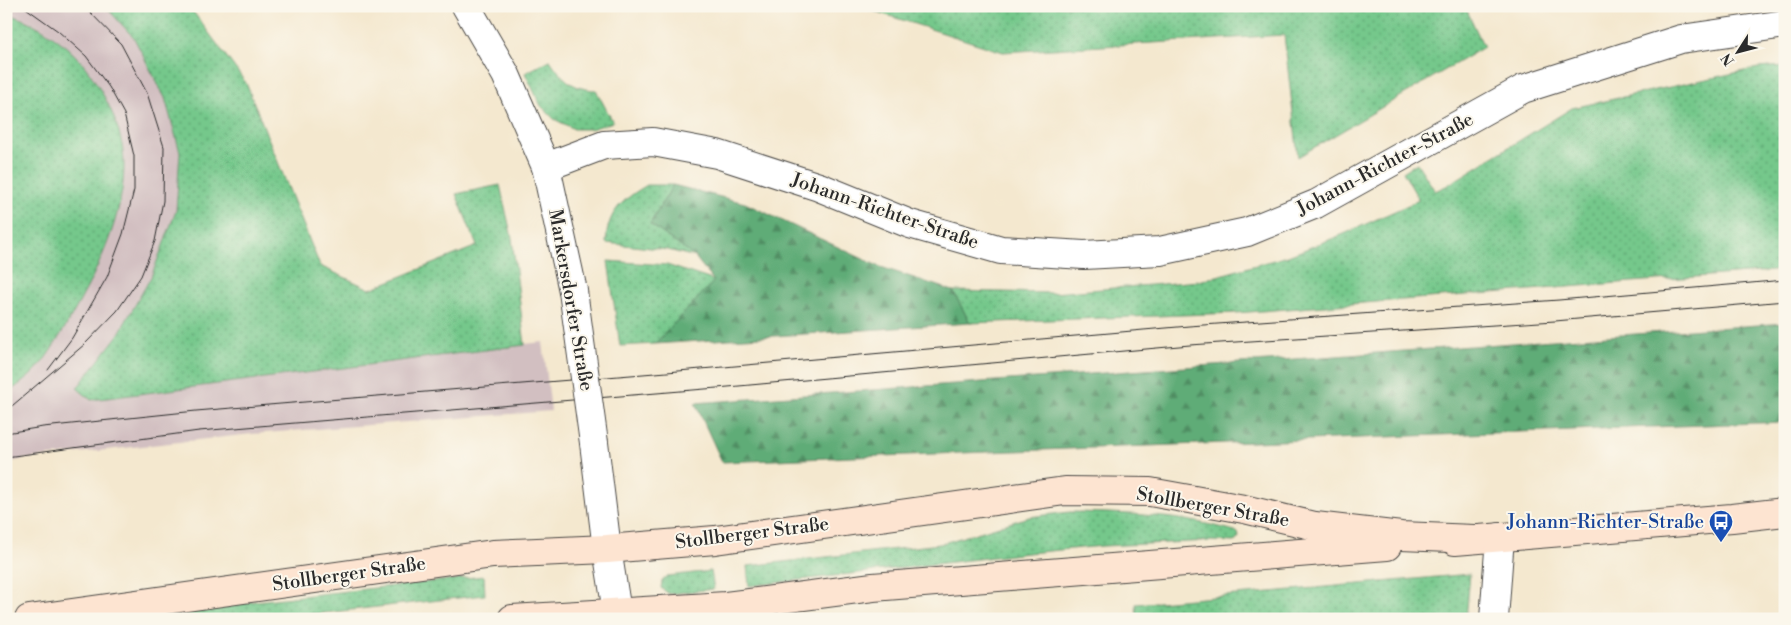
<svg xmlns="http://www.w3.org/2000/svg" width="1791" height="625" viewBox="0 0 1791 625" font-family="'Libre Bodoni',serif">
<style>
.industrial{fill:#d2bfc1}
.grass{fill:url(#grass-dots);stroke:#507a5b}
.forest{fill:url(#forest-firs);stroke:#456c51}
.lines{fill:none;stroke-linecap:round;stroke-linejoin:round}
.minor-casing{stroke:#494744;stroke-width:30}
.tertiary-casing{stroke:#494744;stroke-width:30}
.secondary-casing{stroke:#494744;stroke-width:30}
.minor{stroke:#fff;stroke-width:28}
.tertiary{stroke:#fff;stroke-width:28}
.secondary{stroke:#fde4d1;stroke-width:28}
.tram{stroke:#2b2b2b;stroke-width:1}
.tertiary-bridge-casing{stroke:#494744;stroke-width:30;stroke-linecap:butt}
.tertiary-bridge{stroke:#fff;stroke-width:28}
.labels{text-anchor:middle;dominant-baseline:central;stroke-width:4;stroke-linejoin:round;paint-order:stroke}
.street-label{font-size:19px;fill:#2b2b2b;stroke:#fbf7ec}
.transit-label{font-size:19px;fill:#164399;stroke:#fbf7ec;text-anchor:end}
</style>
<defs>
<pattern id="grass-dots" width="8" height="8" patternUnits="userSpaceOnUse" patternTransform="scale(1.25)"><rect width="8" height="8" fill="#74c88b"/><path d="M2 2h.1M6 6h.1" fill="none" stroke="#5fa372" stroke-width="1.8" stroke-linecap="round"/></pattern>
<pattern id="forest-firs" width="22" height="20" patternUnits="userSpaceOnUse" patternTransform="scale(1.25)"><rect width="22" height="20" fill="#5fac77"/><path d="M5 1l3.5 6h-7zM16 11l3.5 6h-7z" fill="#4f8c62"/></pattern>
</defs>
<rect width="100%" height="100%" fill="#fbf7ec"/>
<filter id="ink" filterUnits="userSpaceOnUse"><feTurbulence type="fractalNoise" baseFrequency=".02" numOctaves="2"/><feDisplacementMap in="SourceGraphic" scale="10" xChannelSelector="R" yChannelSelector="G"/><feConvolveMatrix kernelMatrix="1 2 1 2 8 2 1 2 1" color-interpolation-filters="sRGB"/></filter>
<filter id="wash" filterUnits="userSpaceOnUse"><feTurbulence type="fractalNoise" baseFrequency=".0096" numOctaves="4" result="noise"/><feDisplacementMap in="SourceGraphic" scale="20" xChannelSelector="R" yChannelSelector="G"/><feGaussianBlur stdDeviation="1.12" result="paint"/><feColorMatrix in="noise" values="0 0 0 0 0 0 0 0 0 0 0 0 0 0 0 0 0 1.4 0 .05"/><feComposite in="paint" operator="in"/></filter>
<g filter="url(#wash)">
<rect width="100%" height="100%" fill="#f4e8cf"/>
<!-- industrial -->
<polygon class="industrial" points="6,6 153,6 281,372 543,342 551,411 252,434 24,459 6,463"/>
<!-- grass -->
<g class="grass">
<polygon points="105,6 189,6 246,83 320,266 370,289 477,246 456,194 500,185 512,238 525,345 91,400 77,388 118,335 151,277 176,211 180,152 165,98 134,38"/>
<polygon points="858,6 1465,6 1484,47 1298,157 1284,35 1003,52"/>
<path d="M6,14C37,21 71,46 89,72C109,101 125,134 124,170C122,224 92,281 66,326C56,342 45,362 31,375C23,382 14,388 6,394Z"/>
<path d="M550,60C563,79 572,89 596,90L613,122L591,129H574L554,119L541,106L525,73Z"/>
<polygon points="1785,66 1785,270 1236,313 970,323 953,291 1053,293 1199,281 1288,256 1344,234 1419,200 1403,172 1417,163 1435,191 1446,186 1572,108 1758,68"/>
<path d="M647,185H673L650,224L695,257L668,250L606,243C607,212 622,200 647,185Z"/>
<polygon points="608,261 667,265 715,281 655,344 620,346"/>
<path d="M1070,512C1128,513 1179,515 1235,531L1238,533L1239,537L1235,542L1210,541L1103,546L1028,553L749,586L747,566L940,544L1029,517Z"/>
<polygon points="711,571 714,589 669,594 661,588 662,581 668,576"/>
<polygon points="1470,574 1466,619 1137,619 1136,604"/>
<polygon points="484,576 485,595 270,619 163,619 238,603"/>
</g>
<!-- forest -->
<g class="forest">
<polygon points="673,185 745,203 878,266 953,291 970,323 655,344 714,281 695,257 650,224"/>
<polygon points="1785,323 1785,422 722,462 695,403"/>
</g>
</g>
<g filter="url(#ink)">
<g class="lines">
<defs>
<g id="minor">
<polyline points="546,167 604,145 653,142 717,154 819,187 910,224 1001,250 1084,255 1160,251 1247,232 1316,204 1523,89 1681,39 1785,24"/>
<polyline points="1494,619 1500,537"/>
</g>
<g id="tertiary">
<polyline points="466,6 506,75 546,167 573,291"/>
<polyline points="594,443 607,549 617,612"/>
</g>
<g id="secondary">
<polyline points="1455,541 1732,518 1785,512"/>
<polyline points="29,619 493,554 607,549 715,540 1065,491 1150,492 1244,509 1315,526 1401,536 1474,539"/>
<polyline points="512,619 726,606 873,587 1387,546"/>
</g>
</defs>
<!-- minor casing -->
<use href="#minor" class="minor-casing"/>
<!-- tertiary casing -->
<use href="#tertiary" class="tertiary-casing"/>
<!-- secondary casing -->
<use href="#secondary" class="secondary-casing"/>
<!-- minor -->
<use href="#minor" class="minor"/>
<!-- tertiary -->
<use href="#tertiary" class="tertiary"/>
<!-- secondary -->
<use href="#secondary" class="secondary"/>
<!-- tram -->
<g class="tram">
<polyline points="23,6 58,31 86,56 109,87 124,114 134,156 134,190 123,234 107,277 72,338 48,370"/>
<polyline points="6,411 85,344 117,311 141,276 155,241 163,201 164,147 147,93 121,44 84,6"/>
<polyline points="6,433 43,427 196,411 667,372 1189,326 1559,300 1785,280"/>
<polyline points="6,457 199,431 717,388 1190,345 1555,321 1785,301"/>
</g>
<defs>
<polyline id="tertiary-bridge" points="573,291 594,443"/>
</defs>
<!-- tertiary-bridge casing -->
<use href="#tertiary-bridge" class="tertiary-bridge-casing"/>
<!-- tertiary-bridge -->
<use href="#tertiary-bridge" class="tertiary-bridge"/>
</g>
</g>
<!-- icons -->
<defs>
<symbol id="bus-pin" viewBox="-11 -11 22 30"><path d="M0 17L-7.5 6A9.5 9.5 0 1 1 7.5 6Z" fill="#1a4fb4" stroke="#fbf7ec"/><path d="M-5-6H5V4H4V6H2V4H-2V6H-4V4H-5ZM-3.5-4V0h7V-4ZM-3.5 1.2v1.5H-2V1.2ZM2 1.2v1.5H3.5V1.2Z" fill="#fff"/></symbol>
</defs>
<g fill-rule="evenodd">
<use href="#bus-pin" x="1707" y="508" width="28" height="38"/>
</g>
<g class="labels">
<!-- street labels -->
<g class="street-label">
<text transform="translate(1385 164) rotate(-28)">Johann-Richter-Straße</text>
<text transform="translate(885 211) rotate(19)">Johann-Richter-Straße</text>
<text transform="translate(571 300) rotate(80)">Markersdorfer Straße</text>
<text transform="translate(1213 507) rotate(10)">Stollberger Straße</text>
<text transform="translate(752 533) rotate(-7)">Stollberger Straße</text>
<text transform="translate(349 574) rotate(-8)">Stollberger Straße</text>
</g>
<!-- transit labels -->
<g class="transit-label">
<text x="1704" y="522">Johann-Richter-Straße</text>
</g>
</g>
<!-- margin -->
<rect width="1791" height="625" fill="none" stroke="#fbf7ec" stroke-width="25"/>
<!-- north arrow -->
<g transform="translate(1738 52) rotate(234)" stroke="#fbf7ec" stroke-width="4" paint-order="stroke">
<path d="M0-4L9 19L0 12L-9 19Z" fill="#2b2b2b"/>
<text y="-8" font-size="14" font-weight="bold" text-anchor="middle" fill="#2b2b2b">N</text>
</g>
</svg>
